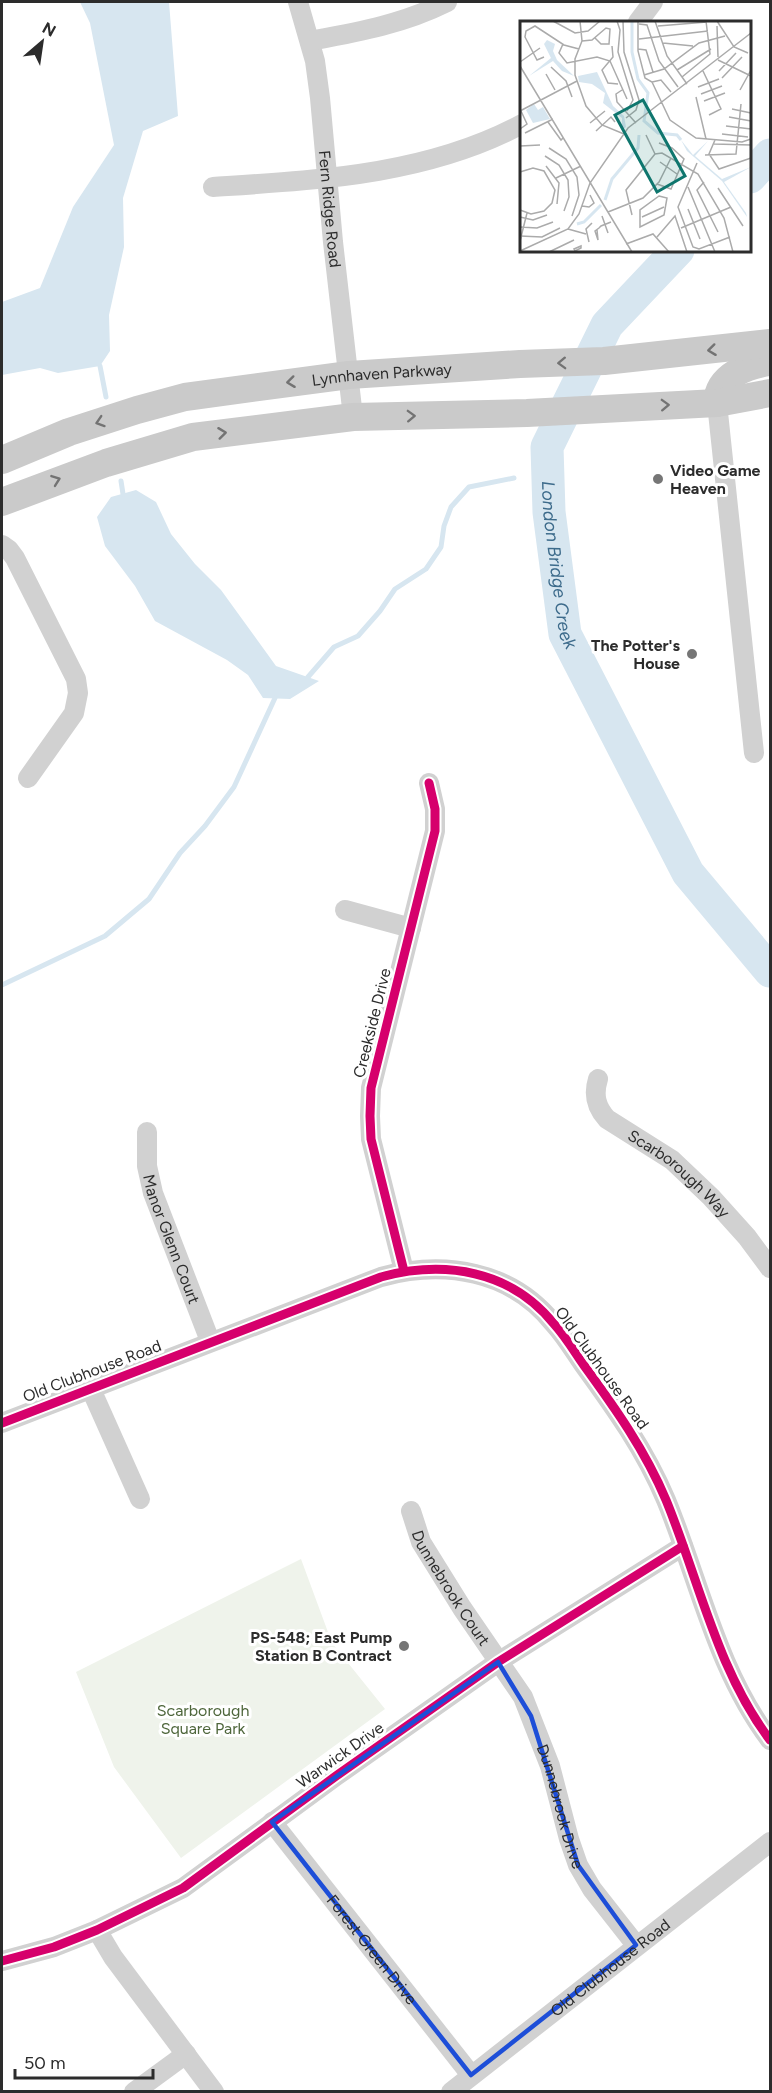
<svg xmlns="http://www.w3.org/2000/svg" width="772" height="2093" viewBox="0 0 772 2093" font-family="Figtree,sans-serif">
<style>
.green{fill:#eff3eb}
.water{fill:#d7e6f0}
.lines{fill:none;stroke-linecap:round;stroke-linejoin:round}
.stream{stroke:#d7e6f0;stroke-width:5}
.river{stroke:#d7e6f0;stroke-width:33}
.minor{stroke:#d1d1d1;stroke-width:20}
.secondary{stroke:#cacaca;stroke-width:28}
.cycleway-casing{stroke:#fff;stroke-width:13}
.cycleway{stroke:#d6006c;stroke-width:9}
.oneway{stroke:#737373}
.marked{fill:none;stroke:#1d4ed8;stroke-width:4.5;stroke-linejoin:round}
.poi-dot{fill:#767676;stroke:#fff;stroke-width:2}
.labels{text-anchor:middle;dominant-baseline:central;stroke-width:6;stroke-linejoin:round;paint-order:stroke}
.street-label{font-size:16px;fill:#2c2c2c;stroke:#fff}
.poi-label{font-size:16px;font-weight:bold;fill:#2c2c2c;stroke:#fff;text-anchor:end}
.park-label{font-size:16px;fill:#4e663b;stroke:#fff}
.water-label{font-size:18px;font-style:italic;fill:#3d6b8b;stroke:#fff}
.inset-river{fill:none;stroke:#d7e6f0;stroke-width:3}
.inset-road{fill:none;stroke:#ababab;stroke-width:1.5}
.view{fill:#0f766e;fill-opacity:0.15;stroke:#0f766e;stroke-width:3}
.inset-edge{fill:none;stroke:#2c2c2c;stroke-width:3}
</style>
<rect width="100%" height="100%" fill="#fff"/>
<!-- green -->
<polygon class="green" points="301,1559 332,1643 385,1709 181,1858 114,1767 76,1672"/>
<!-- water -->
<g class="water">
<polygon points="80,2 169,2 178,116 143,131 123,198 124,247 109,315 110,351 100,366 58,373 40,368 2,375 2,302 40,288 73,207 114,145 90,23"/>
<polygon points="136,490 156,502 171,534 195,564 221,590 276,666 319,681 290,699 263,698 248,675 227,660 155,621 135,586 105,546 97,517 111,497"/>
</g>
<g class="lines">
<!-- stream -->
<g class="stream">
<polyline points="100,366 106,397"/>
<polyline points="121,481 123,494"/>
<polyline points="308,677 334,647 358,636 380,611 395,589 426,569 441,547 444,526 451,507 469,487 514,478"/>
<polyline points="2,985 105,936 149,899 180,853 205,826 234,787 275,698"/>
</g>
<!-- river -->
<g class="river">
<polyline points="750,177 770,155"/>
<path id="s1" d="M678,250L607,325L547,447L549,512L565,634L688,873L770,971"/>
</g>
<!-- minor -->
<g class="minor">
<path id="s2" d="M298,2L315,61L320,98L333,242L353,417"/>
<polyline points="638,22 653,2"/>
<path d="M310,41C358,32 403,24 447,2"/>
<path d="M213,187C318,180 427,175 522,124"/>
<polyline points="717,403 754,753"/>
<polyline points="2,545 9,550 15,558 76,679 78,693 74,713 28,778"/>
<polyline points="345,910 411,928"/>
<path id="s3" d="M598,1079C593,1095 596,1107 607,1119L672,1160L711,1197L747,1237L770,1268"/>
<path id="s4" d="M147,1132V1166L153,1193L210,1341"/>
<polyline points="404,1271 371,1139 370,1116 371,1088 435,831 435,809 429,783"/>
<polyline points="90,1387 140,1499"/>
<path d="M2,1423L381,1277C444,1260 511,1270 554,1324C565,1336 574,1351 583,1364C615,1408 645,1450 666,1500C699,1580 717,1670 770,1740"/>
<path id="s5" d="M411,1511L421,1542L462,1608L523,1697L550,1766L569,1839L578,1865L592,1889L636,1945"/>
<path id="s6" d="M272,1822L471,2075"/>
<polyline points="97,1930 113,1957 214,2092"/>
<polyline points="2,1961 54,1947 97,1930 183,1888 336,1776 498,1662 683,1546"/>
<polyline points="134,2092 186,2054"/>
<path id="s7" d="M451,2092L770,1842"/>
</g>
<!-- secondary -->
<g class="secondary">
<path d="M717,403C718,375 748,365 770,362"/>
<path id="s8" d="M2,460L69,432L137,410L185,397L349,375L520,364L604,361L770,343"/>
<polyline points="2,502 106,463 193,437 353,417 527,413 717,403 770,393"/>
</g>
<defs>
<g id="cycleway">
<polyline points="404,1271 371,1139 370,1116 371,1088 435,831 435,809 429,783"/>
<path d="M2,1423L381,1277C444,1260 511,1270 554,1324C565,1336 574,1351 583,1364C615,1408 645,1450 666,1500C699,1580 717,1670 770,1740"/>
<polyline points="2,1961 54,1947 97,1930 183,1888 336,1776 498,1662 683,1546"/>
</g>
</defs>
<!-- cycleway casing -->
<use href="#cycleway" class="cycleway-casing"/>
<!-- cycleway -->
<use href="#cycleway" class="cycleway"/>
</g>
<!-- one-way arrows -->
<defs><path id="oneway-chevron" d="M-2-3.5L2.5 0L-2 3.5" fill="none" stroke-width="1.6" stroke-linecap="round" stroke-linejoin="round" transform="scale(1.5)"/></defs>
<g class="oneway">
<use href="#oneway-chevron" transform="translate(712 350) rotate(173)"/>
<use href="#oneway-chevron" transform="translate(562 363) rotate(178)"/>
<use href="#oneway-chevron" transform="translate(291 382) rotate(173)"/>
<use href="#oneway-chevron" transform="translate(665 405) rotate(-2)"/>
<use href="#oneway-chevron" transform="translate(411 416) rotate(-2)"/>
<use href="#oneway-chevron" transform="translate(100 422) rotate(162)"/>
<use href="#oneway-chevron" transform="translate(222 433) rotate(-7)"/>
<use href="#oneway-chevron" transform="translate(56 480) rotate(-20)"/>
</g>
<!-- marked area -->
<path class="marked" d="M498,1662L531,1716L578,1865L636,1945L471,2075L272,1822Z"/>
<!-- markers -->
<g class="poi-dot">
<circle cx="658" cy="479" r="6"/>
<circle cx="692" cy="654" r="6"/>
<circle cx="404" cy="1646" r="6"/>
</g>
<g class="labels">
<!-- street labels -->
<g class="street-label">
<text stroke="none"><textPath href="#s2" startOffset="210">Fern Ridge Road</textPath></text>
<text stroke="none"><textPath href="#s8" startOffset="392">Lynnhaven Parkway</textPath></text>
<text transform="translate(372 1023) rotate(-76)">Creekside Drive</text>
<text stroke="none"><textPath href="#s3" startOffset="134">Scarborough Way</textPath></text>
<text stroke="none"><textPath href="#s4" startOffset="111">Manor Glenn Court</textPath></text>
<text transform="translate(602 1368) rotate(54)">Old Clubhouse Road</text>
<text transform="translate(92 1371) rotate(-21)">Old Clubhouse Road</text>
<text stroke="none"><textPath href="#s5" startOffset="87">Dunnebrook Court</textPath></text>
<text transform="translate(340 1755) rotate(-35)">Warwick Drive</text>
<text stroke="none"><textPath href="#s5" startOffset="334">Dunnebrook Drive</textPath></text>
<text stroke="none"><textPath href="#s6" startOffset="162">Forest Green Drive</textPath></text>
<text stroke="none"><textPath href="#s7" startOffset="202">Old Clubhouse Road</textPath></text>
</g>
<!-- poi labels -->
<g class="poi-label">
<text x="670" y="470" text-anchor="start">Video Game<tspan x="670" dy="18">Heaven</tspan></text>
<text x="680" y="645">The Potter's<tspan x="680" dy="18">House</tspan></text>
<text x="392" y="1637">PS-548; East Pump<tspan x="392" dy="18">Station B Contract</tspan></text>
</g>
<!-- park labels -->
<g class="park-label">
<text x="203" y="1710">Scarborough<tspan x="203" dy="18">Square Park</tspan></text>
</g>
<!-- water labels -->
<g class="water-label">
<text stroke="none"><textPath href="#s1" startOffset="358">London Bridge Creek</textPath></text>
</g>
</g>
<!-- overview -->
<g transform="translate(520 21)">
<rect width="231" height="231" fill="#fff"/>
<path d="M27,19L35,23L33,30L37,39L54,55L42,50L33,40L9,55L31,37L24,23ZM77,51L93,85L104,95L106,106L102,109V97L83,82L85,72L72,63L59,61L58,55ZM14,83L18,89L23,86L30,98L13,102L6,89ZM161,119L173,134L188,120L175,135L202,158L231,146L204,161L226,192L231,212L227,196L202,160L167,130Z" fill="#d7e6f0"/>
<path class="inset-river" d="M112,0V31L118,58L128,72L124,100L138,112L157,114L161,119M85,179L92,158L118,127L119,114M57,203L64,201L81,184"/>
<path class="inset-road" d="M33,0L55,12L68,10L80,0M60,0L62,20L55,38V54L66,85L82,104L104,113M97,0L100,9L98,31L113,79L107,90M103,0L104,31L119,79L116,89L106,97M118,0V30L125,57L132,61L150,99L176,117L222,121L231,118M135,0L147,35L167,63M197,0L214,26L228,32M119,3L127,4L139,40L158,66M138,5L187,1M197,5L198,36M119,18L188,10M62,20L72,19L86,7L90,8L89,23H81L75,17M143,22L173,25M43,23L39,32L47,42L77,36L90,40L107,78M92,25L93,36L82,49L88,62L98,63M118,28L126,29L133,51M24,36L17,39L5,16L6,10L15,5L44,24L59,28M198,39L231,55M0,41L20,27M0,45L112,231M31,46L46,60L52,76M157,49L191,28M183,50L201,88L189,94M199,50L216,32M26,53L35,69M124,54L144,48L179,22L205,15M162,56L190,33L186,0M202,57L222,36M132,61L141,59L151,71M178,66L199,58M102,69L96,73L97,81L116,102M220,69L231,49M181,73L202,65M176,76L186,118M184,80L205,72M212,88L231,92M0,90L57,60M209,96L231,100M28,101L41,119L43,117M70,102L85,90M206,105L231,108M0,108L7,103L1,90M76,110L91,96L95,101M5,112L33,98M202,113L228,116M126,114L135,133M195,119L189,133L199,148L231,137M194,123L231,124M0,125L20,124M29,127L46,138L57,156L59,174L52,195M185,134L216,133L221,83M25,135L39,144L48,159L49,176L44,190M140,141L157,153M177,142L158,186L173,226L179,228L210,216M26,145L39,162L37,183M0,151L13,147L24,150L35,169L32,182L24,190L11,193L0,189M36,157L61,145M184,161L177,169L198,211M137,163L151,168L164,138L152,127L139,122M168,166L195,231M198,167L223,205M139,175L147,177L144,194L120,206V189ZM62,185L69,186L74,182L70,174M168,188L180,218M88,191L123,177L139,161L151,137M112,194L106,169L135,133L142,132L178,153L204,197L213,231M82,195L88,212M0,196L13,199L27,194M122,196L144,186M0,206L17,207L33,201M161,207L211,186M48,208L66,213M77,209L78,219L75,210L79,207L81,205L91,201M0,215L22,216L40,207M137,216L155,195L167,231M0,220L7,192M69,221L66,208L72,202M106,223L133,213L149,231M61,225V227L55,230L54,228ZM0,230L48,208L59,193L70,162L108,107L231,12M29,231L54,219"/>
<path class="view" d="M123,79L165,155L137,171L95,94Z"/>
<rect width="231" height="231" class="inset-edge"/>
</g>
<!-- border -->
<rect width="772" height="2093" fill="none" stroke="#2c2c2c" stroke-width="6"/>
<!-- north arrow -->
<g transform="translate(42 42) rotate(29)" stroke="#ffffff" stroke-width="4.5" paint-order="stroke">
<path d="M0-4.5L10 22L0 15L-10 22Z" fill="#2c2c2c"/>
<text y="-9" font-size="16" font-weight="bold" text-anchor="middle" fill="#2c2c2c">N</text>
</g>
<!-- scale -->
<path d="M15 2069v9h138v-9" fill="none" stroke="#2c2c2c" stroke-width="3"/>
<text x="24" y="2069" font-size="18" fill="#2c2c2c" stroke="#ffffff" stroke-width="4.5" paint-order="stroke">50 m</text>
</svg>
